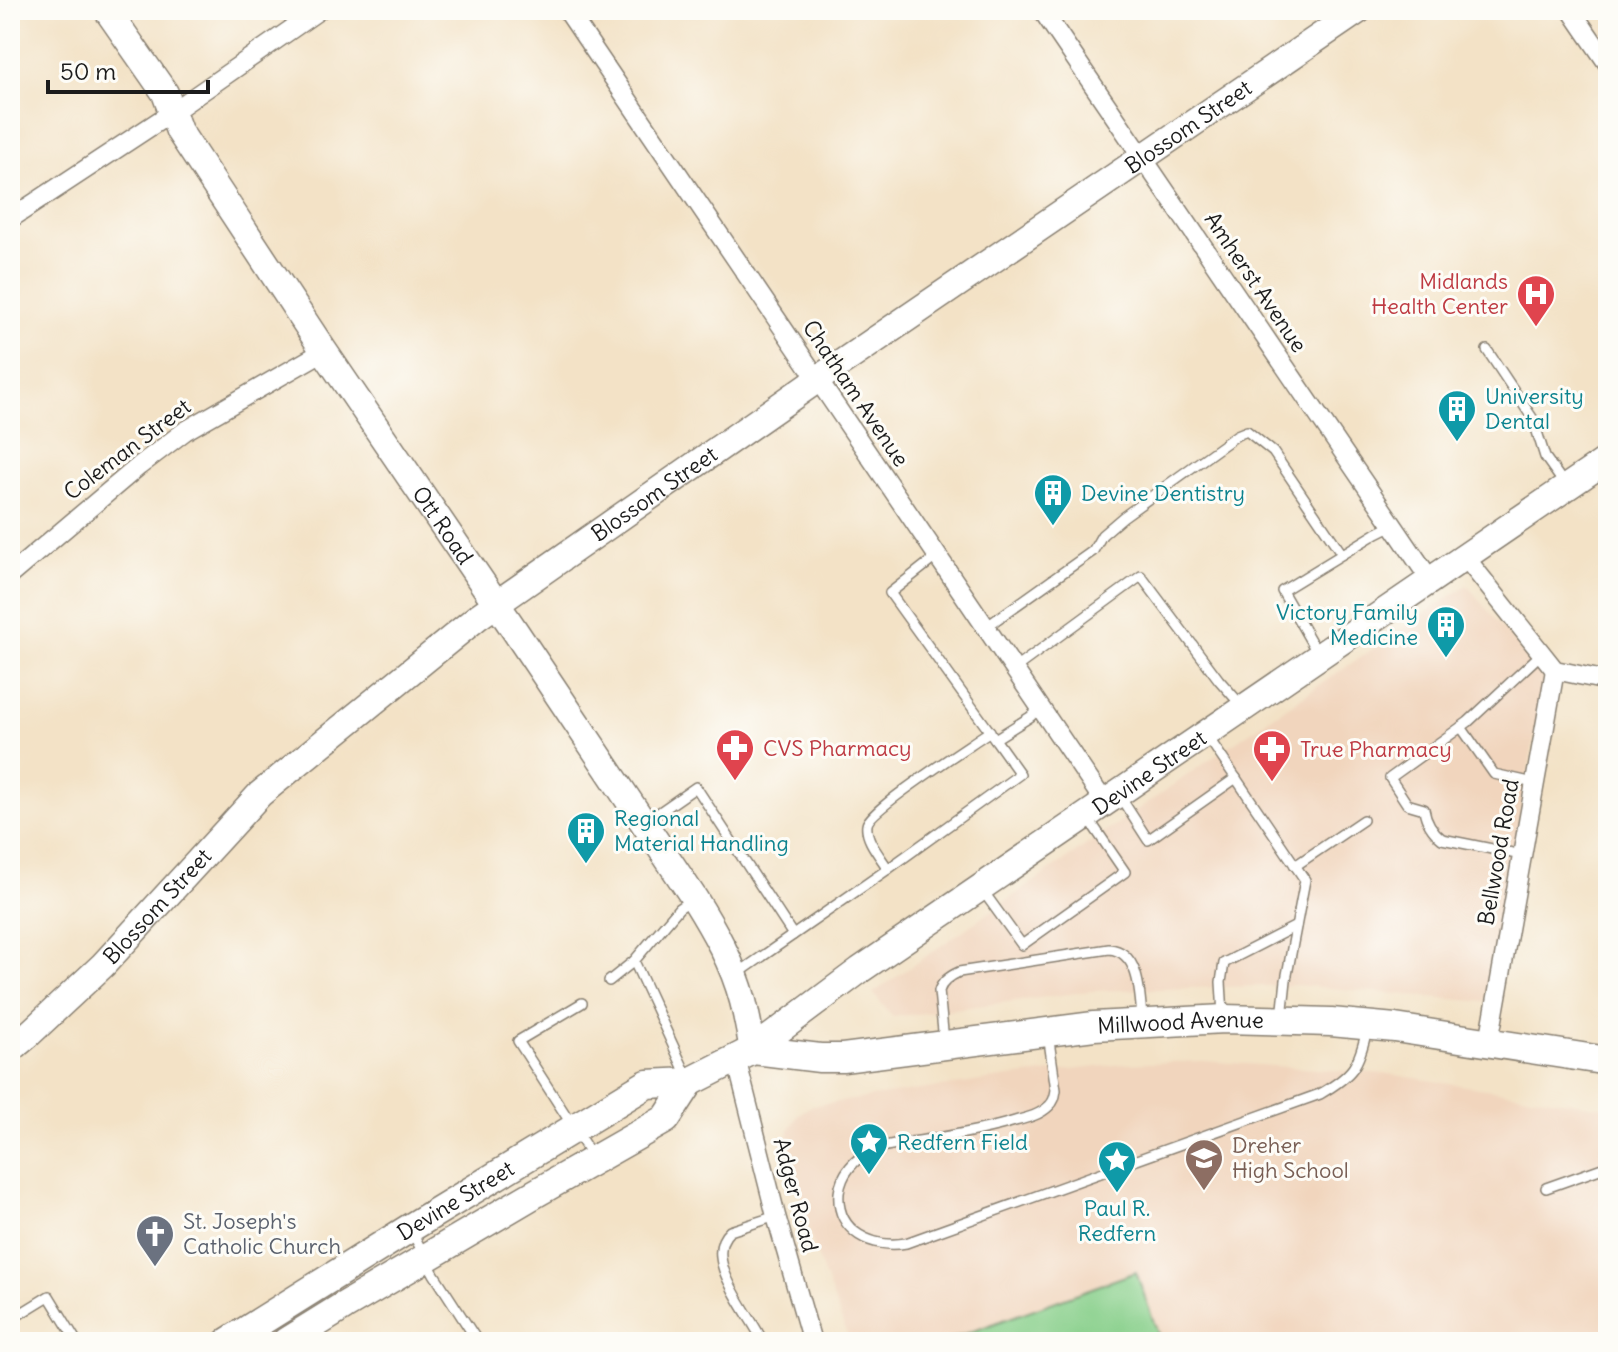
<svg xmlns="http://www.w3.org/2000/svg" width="1618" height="1352" viewBox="0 0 1618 1352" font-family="Delius,sans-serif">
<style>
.built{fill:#f1d5bd}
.green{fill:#87cf8a;stroke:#527653;stroke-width:2}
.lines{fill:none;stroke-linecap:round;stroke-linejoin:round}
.lane-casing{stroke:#887f71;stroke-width:12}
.street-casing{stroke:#887f71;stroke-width:21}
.secondary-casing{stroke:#887f71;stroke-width:29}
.primary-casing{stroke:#887f71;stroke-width:31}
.lane{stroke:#fff;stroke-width:9}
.street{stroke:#fff;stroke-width:18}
.secondary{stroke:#fff;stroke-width:26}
.primary{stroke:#fff;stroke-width:28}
.labels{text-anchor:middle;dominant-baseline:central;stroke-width:6;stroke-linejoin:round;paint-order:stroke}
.street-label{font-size:22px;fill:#1c1c1c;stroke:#fdfcf7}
.health-label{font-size:22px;fill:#be3a42;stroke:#fdfcf7;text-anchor:start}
.culture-label{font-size:22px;fill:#0d838f;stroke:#fdfcf7;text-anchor:start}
.education-label{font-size:22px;fill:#785e54;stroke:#fdfcf7;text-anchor:start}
.worship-label{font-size:22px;fill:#5b616d;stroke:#fdfcf7;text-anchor:start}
</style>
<rect width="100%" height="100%" fill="#fdfcf7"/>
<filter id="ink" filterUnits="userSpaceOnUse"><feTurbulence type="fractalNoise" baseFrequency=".0125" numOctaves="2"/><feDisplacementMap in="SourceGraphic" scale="16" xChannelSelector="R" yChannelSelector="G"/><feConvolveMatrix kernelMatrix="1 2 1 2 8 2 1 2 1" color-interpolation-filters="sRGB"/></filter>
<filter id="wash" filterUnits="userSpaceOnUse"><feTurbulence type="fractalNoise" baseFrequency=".006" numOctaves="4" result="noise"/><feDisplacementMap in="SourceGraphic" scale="32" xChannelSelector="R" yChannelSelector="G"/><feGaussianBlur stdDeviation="1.8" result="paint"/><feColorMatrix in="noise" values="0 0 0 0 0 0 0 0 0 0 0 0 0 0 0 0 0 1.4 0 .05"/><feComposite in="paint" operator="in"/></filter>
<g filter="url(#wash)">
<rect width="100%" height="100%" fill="#f3e2c6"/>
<!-- built -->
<g class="built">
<polygon points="1467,585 1545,680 1485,1002 1297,985 1092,991 893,1017 873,993 1225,749"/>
<polygon points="1203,1061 1388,1074 1608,1108 1608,1342 850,1342 813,1245 788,1140 789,1130 799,1114 811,1106 1009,1077 1124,1064"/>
</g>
<!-- green -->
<polygon class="green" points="1136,1272 1161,1342 943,1342"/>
</g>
<g filter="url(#ink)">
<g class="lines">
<defs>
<g id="lane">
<polyline points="1487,350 1533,419 1545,457 1565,485"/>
<polyline points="937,556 890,593 995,739 1030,717 1040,708"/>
<polyline points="986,627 1093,551 1102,535 1123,517 1237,435 1247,431 1273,452 1342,554"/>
<polyline points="1318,654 1282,591 1377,533 1393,525"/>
<polyline points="1014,669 1141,576 1219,680 1242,706"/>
<polyline points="1461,727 1494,774 1534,783"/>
<polyline points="1208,737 1305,880 1286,980 1282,1018"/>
<polyline points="1119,795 1148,840 1236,778"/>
<polyline points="647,821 696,787 793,935"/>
<path d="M1522,855L1442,839C1432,831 1426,822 1424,809L1407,804L1390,778L1468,722L1541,654"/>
<polyline points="1295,866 1363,820"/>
<path d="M888,869C881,857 865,840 867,825C868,810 972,744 990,731"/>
<polyline points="983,891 1022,945 1125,872 1088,818"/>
<polyline points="737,974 888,869 1020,774 995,739"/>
<polyline points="609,981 634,961"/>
<polyline points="582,1003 518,1041 592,1156"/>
<polyline points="1223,1015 1221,982 1224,963 1296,926"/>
<path d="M1048,1034L1056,1090C1055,1097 1054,1102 1049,1106C1040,1115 1027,1118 1015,1121C986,1130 956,1135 925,1140C907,1143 888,1143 871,1151C855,1158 841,1174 839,1193C836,1232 873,1249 906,1243L1320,1094C1353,1075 1359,1066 1367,1029"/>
<path d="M944,1041L939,991C942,981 950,976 959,972L1109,949C1140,951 1140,996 1142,1019"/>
<polyline points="688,1078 634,961 679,908 691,900"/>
<polyline points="1546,1188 1608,1166"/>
<polyline points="412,1232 434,1274 478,1342"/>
<polyline points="10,1320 49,1296 77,1342"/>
<path d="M763,1342C751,1314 700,1258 730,1231L776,1216"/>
</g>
<g id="street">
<polyline points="567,10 1105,803"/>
<polyline points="1042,10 1431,581"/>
<polyline points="1571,10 1608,64"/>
<polyline points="10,219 171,113 319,10"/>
<polyline points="1465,557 1555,670 1608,681"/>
<polyline points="10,575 139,466 185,431 324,351"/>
<polyline points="1489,1042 1555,670"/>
<polyline points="736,1058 776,1216 812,1342"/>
</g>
<g id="secondary">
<path id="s1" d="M107,10L165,93L179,131L324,351L511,625L694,898C714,930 733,963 743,1001C747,1017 750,1034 753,1050L860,970L1608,459"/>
<path id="s2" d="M10,1050L28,1035L103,965L260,794L479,616L818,379L1359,10"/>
</g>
<g id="primary">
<path id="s3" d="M228,1342L410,1228L647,1084L690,1082L753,1050L820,1058H843L1094,1026L1224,1019L1331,1022L1395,1028L1608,1061"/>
<polyline points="286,1342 344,1306 536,1193 666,1119 690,1082"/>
</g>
</defs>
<!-- lane casing -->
<use href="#lane" class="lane-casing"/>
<!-- street casing -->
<use href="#street" class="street-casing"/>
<!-- secondary casing -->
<use href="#secondary" class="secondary-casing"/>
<!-- primary casing -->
<use href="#primary" class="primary-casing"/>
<!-- lane -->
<use href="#lane" class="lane"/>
<!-- street -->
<use href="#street" class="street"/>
<!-- secondary -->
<use href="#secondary" class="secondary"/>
<!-- primary -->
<use href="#primary" class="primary"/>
</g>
</g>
<!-- icons -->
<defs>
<symbol id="hospital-pin" viewBox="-11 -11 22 30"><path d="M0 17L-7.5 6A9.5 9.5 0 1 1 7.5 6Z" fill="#e0444e" stroke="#fdfcf7"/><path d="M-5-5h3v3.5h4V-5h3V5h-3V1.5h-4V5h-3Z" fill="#fff"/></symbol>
<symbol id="building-pin" viewBox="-11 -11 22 30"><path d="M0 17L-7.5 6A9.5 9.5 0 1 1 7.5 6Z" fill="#0f9aa8" stroke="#fdfcf7"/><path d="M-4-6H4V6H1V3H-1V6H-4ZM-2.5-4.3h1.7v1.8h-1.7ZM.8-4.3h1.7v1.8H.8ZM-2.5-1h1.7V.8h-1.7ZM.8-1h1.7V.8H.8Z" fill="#fff"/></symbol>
<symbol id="pharmacy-pin" viewBox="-11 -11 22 30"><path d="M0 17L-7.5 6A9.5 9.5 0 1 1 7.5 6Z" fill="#e0444e" stroke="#fdfcf7"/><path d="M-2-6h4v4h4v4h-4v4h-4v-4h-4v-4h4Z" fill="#fff"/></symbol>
<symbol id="sight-pin" viewBox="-11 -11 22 30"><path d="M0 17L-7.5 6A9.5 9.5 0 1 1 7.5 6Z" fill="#0f9aa8" stroke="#fdfcf7"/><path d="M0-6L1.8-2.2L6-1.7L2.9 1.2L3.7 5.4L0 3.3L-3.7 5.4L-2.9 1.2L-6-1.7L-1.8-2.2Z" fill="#fff"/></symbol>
<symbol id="school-pin" viewBox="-11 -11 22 30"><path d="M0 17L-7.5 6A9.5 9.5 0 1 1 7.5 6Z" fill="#8d6e63" stroke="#fdfcf7"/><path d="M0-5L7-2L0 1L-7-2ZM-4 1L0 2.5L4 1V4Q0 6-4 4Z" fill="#fff"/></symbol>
<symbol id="church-pin" viewBox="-11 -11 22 30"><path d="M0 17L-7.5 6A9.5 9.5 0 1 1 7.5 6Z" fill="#6b7280" stroke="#fdfcf7"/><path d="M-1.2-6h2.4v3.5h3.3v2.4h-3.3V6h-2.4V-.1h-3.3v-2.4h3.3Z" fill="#fff"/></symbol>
</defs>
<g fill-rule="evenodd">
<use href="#hospital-pin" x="1514" y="272" width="44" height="60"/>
<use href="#building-pin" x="1435" y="387" width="44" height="60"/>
<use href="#building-pin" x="1031" y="471" width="44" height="60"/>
<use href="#building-pin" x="1424" y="603" width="44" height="60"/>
<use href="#pharmacy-pin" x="713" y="726" width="44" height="60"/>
<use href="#pharmacy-pin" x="1250" y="727" width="44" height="60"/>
<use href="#building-pin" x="564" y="809" width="44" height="60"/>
<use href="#sight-pin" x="847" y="1120" width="44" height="60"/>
<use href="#school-pin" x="1182" y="1136" width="44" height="60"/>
<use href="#sight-pin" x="1095" y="1138" width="44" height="60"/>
<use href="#church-pin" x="133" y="1212" width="44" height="60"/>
</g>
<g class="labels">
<!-- street labels -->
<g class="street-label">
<text stroke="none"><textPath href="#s2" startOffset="1502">Blossom Street</textPath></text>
<text transform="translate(1256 282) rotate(56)">Amherst Avenue</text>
<text transform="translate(856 393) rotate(56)">Chatham Avenue</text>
<text transform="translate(127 449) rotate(-37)">Coleman Street</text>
<text stroke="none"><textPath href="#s2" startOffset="854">Blossom Street</textPath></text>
<text stroke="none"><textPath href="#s1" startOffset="616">Ott Road</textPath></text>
<text stroke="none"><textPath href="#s1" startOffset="1714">Devine Street</textPath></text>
<text transform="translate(1498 852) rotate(-80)">Bellwood Road</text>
<text stroke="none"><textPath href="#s2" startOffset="206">Blossom Street</textPath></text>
<text stroke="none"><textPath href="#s3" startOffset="1036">Millwood Avenue</textPath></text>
<text transform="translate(796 1195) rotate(75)">Adger Road</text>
<text stroke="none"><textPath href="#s3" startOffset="268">Devine Street</textPath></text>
</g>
<!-- health labels -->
<g class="health-label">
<text x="1508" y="281" text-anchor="end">Midlands<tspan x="1508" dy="25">Health Center</tspan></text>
<text x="763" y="748">CVS Pharmacy</text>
<text x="1300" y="749">True Pharmacy</text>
</g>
<!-- culture labels -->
<g class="culture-label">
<text x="1485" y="396">University<tspan x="1485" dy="25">Dental</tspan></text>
<text x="1081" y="493">Devine Dentistry</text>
<text x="1418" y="612" text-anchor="end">Victory Family<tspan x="1418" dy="25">Medicine</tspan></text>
<text x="614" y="818">Regional<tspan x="614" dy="25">Material Handling</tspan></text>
<text x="897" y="1142">Redfern Field</text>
<text x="1117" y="1208" text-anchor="middle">Paul R.<tspan x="1117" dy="25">Redfern</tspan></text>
</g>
<!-- education labels -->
<g class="education-label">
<text x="1232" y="1145">Dreher<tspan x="1232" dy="25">High School</tspan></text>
</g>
<!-- worship labels -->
<g class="worship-label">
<text x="183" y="1221">St. Joseph's<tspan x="183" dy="25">Catholic Church</tspan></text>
</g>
</g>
<!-- margin -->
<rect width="1618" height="1352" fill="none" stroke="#fdfcf7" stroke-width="40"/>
<!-- scale -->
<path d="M48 80v12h160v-12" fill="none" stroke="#1c1c1c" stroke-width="4"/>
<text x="60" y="80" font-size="24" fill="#1c1c1c" stroke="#fdfcf7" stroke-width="6" paint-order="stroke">50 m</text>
</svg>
